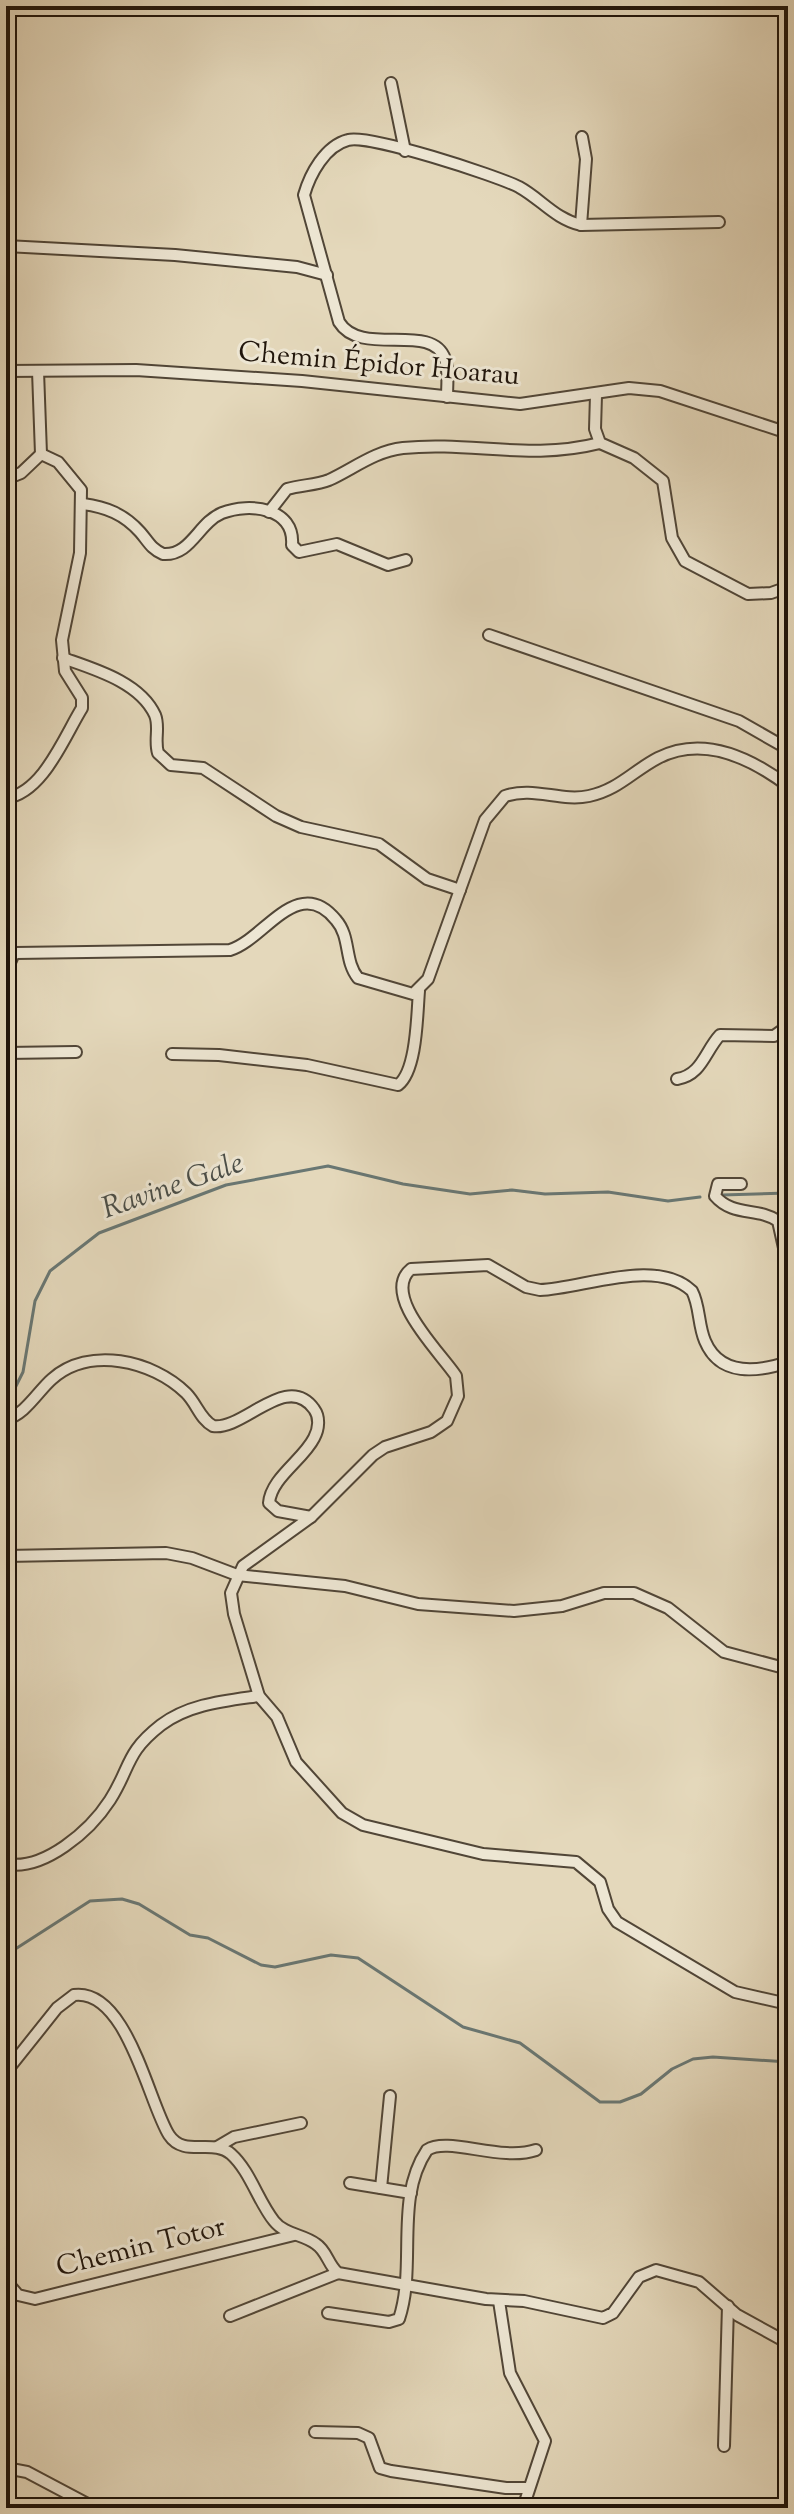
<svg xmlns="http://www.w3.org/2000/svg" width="794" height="2514" viewBox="0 0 794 2514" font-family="'Sorts Mill Goudy',serif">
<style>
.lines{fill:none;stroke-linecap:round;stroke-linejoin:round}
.stream{stroke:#697773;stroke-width:3}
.minor-casing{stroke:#514637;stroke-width:14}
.minor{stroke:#ede6d3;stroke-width:10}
.labels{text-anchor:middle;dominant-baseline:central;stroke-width:6;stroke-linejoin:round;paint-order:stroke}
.street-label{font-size:28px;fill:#20150b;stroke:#ede6d3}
.water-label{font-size:30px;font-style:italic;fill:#4a4e48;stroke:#ede6d3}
</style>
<rect width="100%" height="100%" fill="#e4d8bb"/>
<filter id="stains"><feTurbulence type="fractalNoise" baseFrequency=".0025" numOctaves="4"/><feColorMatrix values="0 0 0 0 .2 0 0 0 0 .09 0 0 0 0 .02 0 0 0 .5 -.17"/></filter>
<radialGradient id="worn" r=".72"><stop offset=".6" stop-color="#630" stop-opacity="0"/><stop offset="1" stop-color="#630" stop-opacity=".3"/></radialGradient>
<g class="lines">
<!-- stream -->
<g class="stream">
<polyline points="722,1195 788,1193"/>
<polyline points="6,1406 23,1372 35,1301 50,1271 99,1233 226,1185 328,1166 403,1184 470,1194 512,1190 545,1194 608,1192 668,1201 700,1197"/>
<polyline points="6,1955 90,1901 122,1899 139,1904 190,1935 208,1938 261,1965 275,1967 331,1955 358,1958 463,2027 520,2043 600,2102 620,2102 641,2094 672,2069 693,2059 713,2057 788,2062"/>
</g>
<defs>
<g id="minor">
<polyline points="391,83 405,151"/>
<polyline points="581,225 586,159 582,137"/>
<polyline points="6,246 175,255 297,267 327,275"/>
<polyline points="6,371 136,370 302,381 520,404 629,388 660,391 788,433"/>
<polyline points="38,371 41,454"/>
<polyline points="596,395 595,429 600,443 634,458 663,481 672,538 685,561 748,594 771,593 788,587"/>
<path d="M447,397C447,385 449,370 445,359C432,321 361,358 339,322L304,195C310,174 325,146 348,140C369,134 495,175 519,187C541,199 555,219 581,225L719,222"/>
<polyline points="6,479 21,473 41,454"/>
<path d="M83,504C106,507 124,514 140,532C148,541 151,549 163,554C191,556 198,523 222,513C250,502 295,508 292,545L299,552L337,544L388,565L406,560"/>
<path d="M269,512L287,489C301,485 317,485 329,480C353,469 375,451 403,448C471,441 529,461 600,443"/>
<polyline points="489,635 739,721 788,749"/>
<path d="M63,658C94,669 140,682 155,715C160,727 154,740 158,753L171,765L203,768L276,816L301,827L379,844L427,879L460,890"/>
<path d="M6,798C43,793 64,737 82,708V698L65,671L62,640L80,553L81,490L58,462L41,454"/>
<path d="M6,1035C14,1011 0,972 15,953L230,950C264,940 298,873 336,920C351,937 344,961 358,978L413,994L428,979L485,820L505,796C534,786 560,802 589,796C618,790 633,771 658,758C703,735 751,758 788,786"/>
<polyline points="6,1053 76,1052"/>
<path d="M172,1054L219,1055L307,1065L398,1085C417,1071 417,1014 419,991"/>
<path d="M677,1079C702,1075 705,1051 720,1035L774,1036L788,1026"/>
<path d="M741,1184H718L715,1196C733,1217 758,1207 778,1221L788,1266"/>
<path d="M788,1362C758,1372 720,1377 705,1341C698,1325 700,1306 692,1291C657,1257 584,1288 540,1290L526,1287L488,1265L411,1269C380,1295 441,1353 456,1376L458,1396L447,1421L431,1432L385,1447L373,1455L311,1517L243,1566L231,1593L234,1614L259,1696L277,1717L296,1762L342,1813L363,1825L483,1854L576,1862L600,1882L608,1909L617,1922L735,1992L788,2004"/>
<path d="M6,1419C25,1415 38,1391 52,1379C89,1346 152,1360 186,1393C197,1404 200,1419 213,1426C243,1431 287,1371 314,1409C320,1417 319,1429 314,1438C303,1460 271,1478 269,1503L278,1511L311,1517"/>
<polyline points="787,1427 788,1427"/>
<polyline points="6,1556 166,1553 192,1558 237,1575 345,1586 418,1604 514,1611 562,1606 604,1593 634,1593 668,1608 724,1652 788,1669"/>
<path d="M6,1864C44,1871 90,1831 110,1800C131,1767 125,1753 161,1725C189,1704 224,1701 259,1696"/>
<path d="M6,2072L57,2008L74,1995C127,1988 149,2104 169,2135C184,2158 213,2138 231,2154C250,2171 258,2201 274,2221C285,2235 303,2234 316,2244C327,2251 328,2265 338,2273L486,2299L524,2301L603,2318L613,2313L639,2277L656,2270L699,2282L737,2315L788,2343"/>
<polyline points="217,2147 234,2137 301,2123"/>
<polyline points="350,2183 411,2193"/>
<polyline points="381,2188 390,2096"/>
<polyline points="6,2281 18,2295 35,2299 294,2235"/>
<polyline points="499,2301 510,2373 545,2441 523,2508"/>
<path d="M328,2313L389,2322L399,2319C417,2265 394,2199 427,2150C448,2136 500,2162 536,2150"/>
<polyline points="230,2316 338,2273"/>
<polyline points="315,2432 358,2433 369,2438 380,2468 391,2471 506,2488 528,2488"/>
<polyline points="724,2446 728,2306"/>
<polyline points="6,2468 27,2472 95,2508"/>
</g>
</defs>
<!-- minor casing -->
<use href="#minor" class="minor-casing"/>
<!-- minor -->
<use href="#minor" class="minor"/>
</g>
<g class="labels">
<!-- street labels -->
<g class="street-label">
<text transform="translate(379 365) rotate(5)">Chemin Épidor Hoarau</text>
<text transform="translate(141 2248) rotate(-14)">Chemin Totor</text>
</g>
<!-- water labels -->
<g class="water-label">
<text transform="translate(173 1187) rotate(-19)">Ravine Gale</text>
</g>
</g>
<!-- margin -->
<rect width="794" height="2514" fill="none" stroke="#e4d8bb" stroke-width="32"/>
<rect x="8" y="8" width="778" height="2498" fill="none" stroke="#20150b" stroke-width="4"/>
<rect x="16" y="16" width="762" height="2482" fill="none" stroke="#20150b" stroke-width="2"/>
<rect width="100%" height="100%" filter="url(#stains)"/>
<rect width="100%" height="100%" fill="url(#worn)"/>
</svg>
